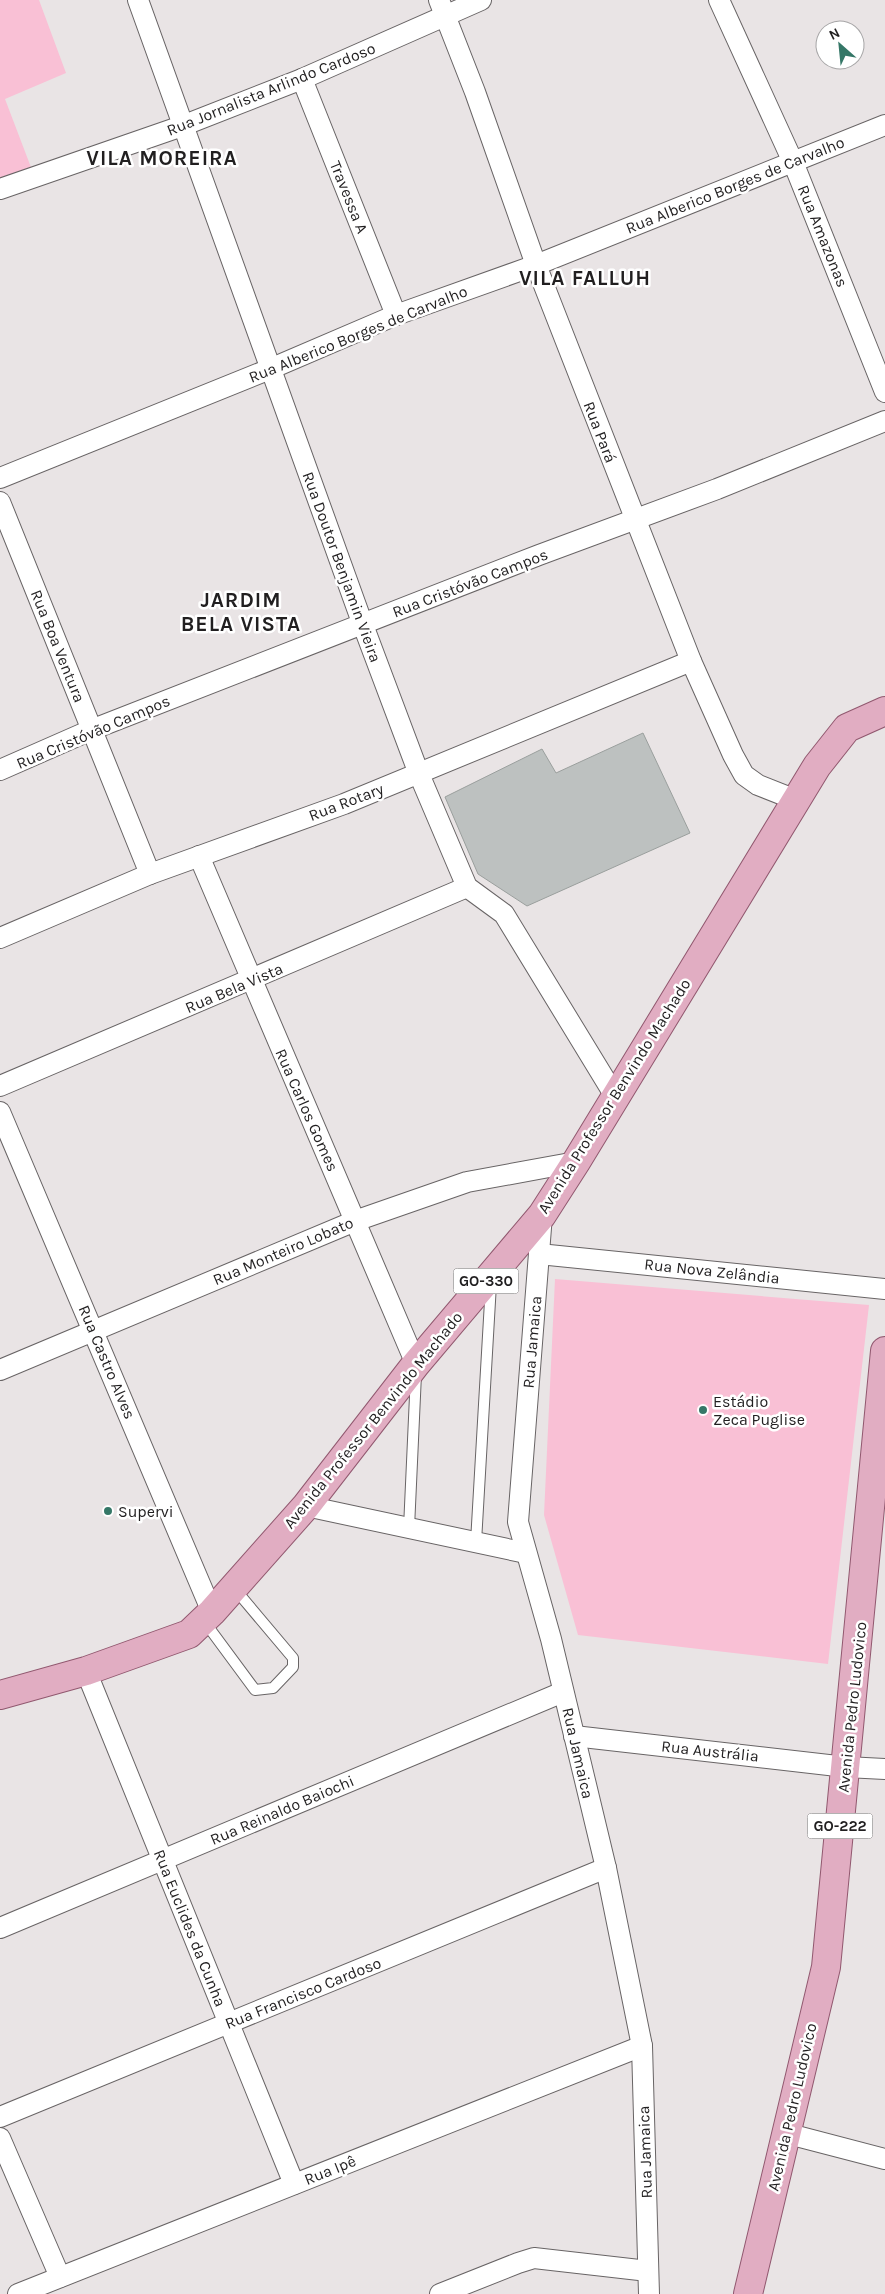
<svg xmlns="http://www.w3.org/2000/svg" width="885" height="2294" viewBox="0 0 885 2294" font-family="Karla,sans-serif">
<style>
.green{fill:#f9c0d5}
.building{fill:#bdc1c0;stroke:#9a9f9d}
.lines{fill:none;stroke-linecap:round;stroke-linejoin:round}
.service-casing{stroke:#686465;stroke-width:12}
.minor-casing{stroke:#686465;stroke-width:22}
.primary-casing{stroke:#91586f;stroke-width:30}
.service{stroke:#fff;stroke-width:10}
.minor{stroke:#fff;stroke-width:20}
.primary{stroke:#e1adc2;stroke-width:28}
.poi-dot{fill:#357767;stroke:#fff;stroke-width:2}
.labels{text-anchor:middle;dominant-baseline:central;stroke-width:5;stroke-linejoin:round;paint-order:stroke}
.shield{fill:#fff;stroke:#646263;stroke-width:1}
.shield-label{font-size:15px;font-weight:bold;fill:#211f20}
.street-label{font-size:16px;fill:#211f20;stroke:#fff}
.poi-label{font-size:16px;fill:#211f20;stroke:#fff;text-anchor:start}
.district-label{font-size:21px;font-weight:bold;letter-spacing:1px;fill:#211f20;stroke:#fff}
</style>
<rect width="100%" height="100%" fill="#e9e4e5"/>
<!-- green -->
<g class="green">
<polygon points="0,0 39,0 66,73 5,99 32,170 0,183"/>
<polygon points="555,1279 869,1305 828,1664 578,1635 544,1515"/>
</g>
<!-- building -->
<polygon class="building" points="643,733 690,833 527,906 478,874 445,797 542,749 556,773"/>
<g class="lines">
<defs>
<g id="service">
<polyline points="409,1528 416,1374"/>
<polyline points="476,1542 491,1284"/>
<polyline points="204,1621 255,1690 273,1688 293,1667 293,1658 234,1588"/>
</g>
<g id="minor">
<polyline points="138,0 363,625 419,774 467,887 504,914 615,1096"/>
<polyline points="439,0 475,92 536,265 691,661 733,755 744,775 758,785 796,800"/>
<polyline points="719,0 793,162 885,392"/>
<polyline points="302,79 396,315"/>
<polyline points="0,189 182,126 302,79 481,0"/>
<polyline points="0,478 270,369 396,315 536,265 885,125"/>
<polyline points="0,502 150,874"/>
<polyline points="0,770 91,730 539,555 717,489 885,421"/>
<polyline points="199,856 416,1364"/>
<polyline points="0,938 150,874 344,804 691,661"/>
<polyline points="0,1086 467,887"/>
<polyline points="0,1112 212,1612"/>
<polyline points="542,1215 518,1522 551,1639 606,1868 642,2046 649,2294"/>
<polyline points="539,1254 885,1289"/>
<polyline points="0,1370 355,1221 467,1182 576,1162"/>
<polyline points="306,1506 526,1553"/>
<polyline points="86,1671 294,2184"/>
<polyline points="574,1736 846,1767 885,1769"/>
<polyline points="0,1928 563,1692"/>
<polyline points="0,2117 606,1868"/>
<polyline points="785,2133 885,2159"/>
<polyline points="0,2138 60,2277"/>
<polyline points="18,2294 642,2046"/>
<polyline points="440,2294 518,2263 534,2258 648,2271"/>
</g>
<g id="primary">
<polyline points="0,1695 86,1671 189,1634 212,1612 306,1506 416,1364 542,1215 576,1162 817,766 847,728 885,711"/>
<polyline points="748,2294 826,1967 885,1351"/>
</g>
</defs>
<!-- service casing -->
<use href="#service" class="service-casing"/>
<!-- minor casing -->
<use href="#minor" class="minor-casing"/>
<!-- primary casing -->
<use href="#primary" class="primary-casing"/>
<!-- service -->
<use href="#service" class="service"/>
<!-- minor -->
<use href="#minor" class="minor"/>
<!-- primary -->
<use href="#primary" class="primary"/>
</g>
<!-- markers -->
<g class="poi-dot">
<circle cx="703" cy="1410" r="5"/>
<circle cx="108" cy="1511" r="5"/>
</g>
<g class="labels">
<!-- shield labels -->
<g class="shield">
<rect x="453.5" y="1268.5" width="65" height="25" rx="4"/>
<rect x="807.5" y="1813.5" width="65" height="25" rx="4"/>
</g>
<g class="shield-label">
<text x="486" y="1281">GO-330</text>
<text x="840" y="1826">GO-222</text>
</g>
<!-- street labels -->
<g class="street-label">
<text transform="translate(271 89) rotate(-22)">Rua Jornalista Arlindo Cardoso</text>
<text transform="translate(735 185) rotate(-22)">Rua Alberico Borges de Carvalho</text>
<text transform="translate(349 197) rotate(68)">Travessa A</text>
<text transform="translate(823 236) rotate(68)">Rua Amazonas</text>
<text transform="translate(358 334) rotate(-22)">Rua Alberico Borges de Carvalho</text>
<text transform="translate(600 432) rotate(69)">Rua Pará</text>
<text transform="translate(342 567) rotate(70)">Rua Doutor Benjamin Vieira</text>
<text transform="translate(470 583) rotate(-21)">Rua Cristóvão Campos</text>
<text transform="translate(58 646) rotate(68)">Rua Boa Ventura</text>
<text transform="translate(93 732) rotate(-23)">Rua Cristóvão Campos</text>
<text transform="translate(346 802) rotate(-21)">Rua Rotary</text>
<text transform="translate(234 988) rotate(-23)">Rua Bela Vista</text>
<text transform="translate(614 1096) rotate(-58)">Avenida Professor Benvindo Machado</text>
<text transform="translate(307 1110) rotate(66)">Rua Carlos Gomes</text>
<text transform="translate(283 1251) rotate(-23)">Rua Monteiro Lobato</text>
<text transform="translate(712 1271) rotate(6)">Rua Nova Zelândia</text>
<text transform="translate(532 1342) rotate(-85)">Rua Jamaica</text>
<text transform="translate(107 1362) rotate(67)">Rua Castro Alves</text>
<text transform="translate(373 1420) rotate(-51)">Avenida Professor Benvindo Machado</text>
<text transform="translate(852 1707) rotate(-84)">Avenida Pedro Ludovico</text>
<text transform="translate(710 1751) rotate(6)">Rua Austrália</text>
<text transform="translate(578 1753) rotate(77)">Rua Jamaica</text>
<text transform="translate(282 1810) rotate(-23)">Rua Reinaldo Baiochi</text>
<text transform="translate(190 1928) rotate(68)">Rua Euclides da Cunha</text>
<text transform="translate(303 1993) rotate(-22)">Rua Francisco Cardoso</text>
<text transform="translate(792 2107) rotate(-77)">Avenida Pedro Ludovico</text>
<text transform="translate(645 2152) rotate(-92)">Rua Jamaica</text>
<text transform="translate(330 2170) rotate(-22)">Rua Ipê</text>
</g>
<!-- poi labels -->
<g class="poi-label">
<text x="713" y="1401">Estádio<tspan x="713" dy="18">Zeca Puglise</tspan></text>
<text x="118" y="1511">Supervi</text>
</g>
<!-- district labels -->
<g class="district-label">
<text x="162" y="158">VILA MOREIRA</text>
<text x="585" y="278">VILA FALLUH</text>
<text x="241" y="600">JARDIM<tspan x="241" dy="24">BELA VISTA</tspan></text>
</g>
</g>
<!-- north arrow -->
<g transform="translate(840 45) rotate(333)"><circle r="24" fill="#ffffff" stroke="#a6a5a6"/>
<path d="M0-4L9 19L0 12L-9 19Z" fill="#357767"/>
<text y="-8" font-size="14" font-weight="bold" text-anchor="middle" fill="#211f20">N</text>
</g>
</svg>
